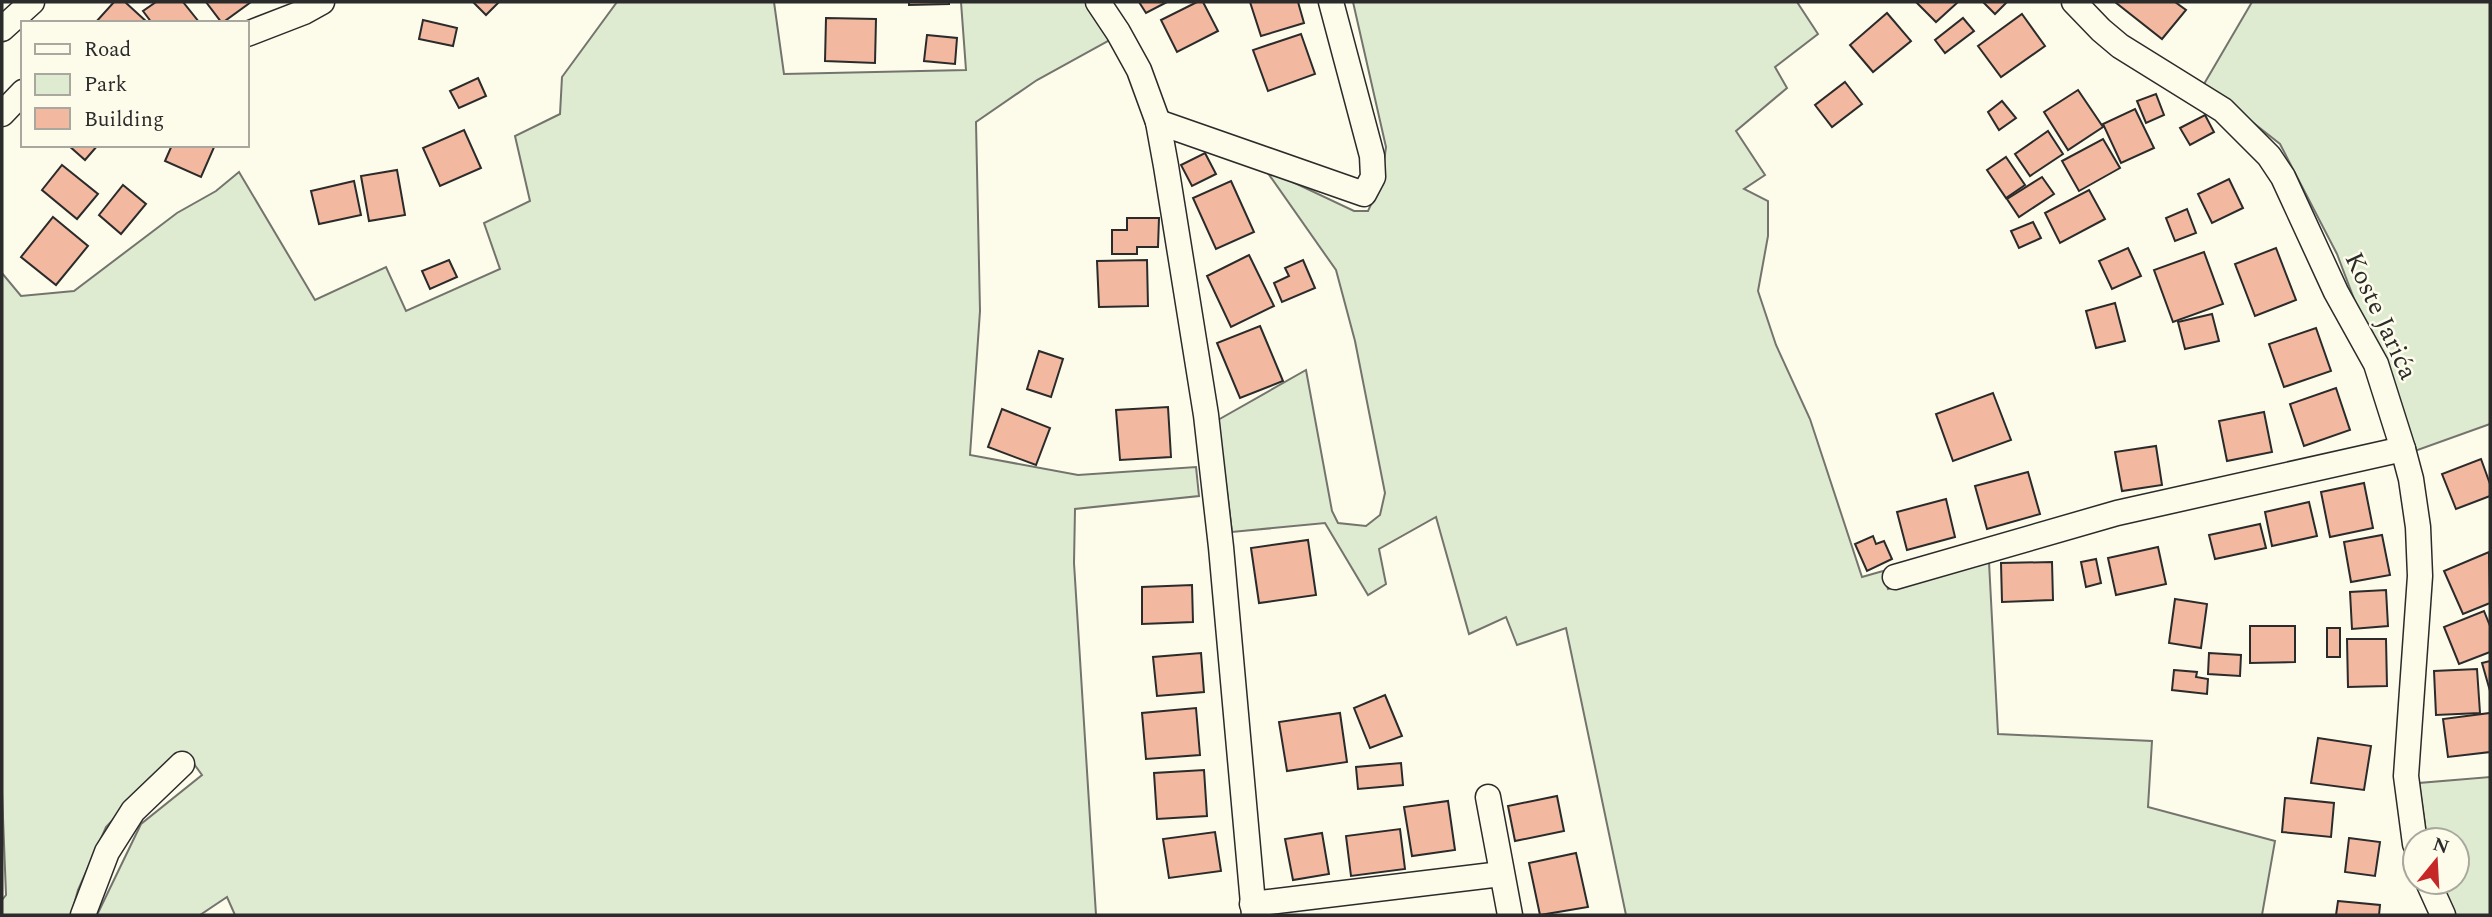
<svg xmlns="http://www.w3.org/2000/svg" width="2492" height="917" viewBox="0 0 2492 917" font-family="Spectral,serif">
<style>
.green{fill:#deebd1;stroke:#74746e;stroke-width:2}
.building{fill:#f2b8a0;stroke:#2b2b2b;stroke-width:2}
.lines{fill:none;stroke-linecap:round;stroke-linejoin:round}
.street-casing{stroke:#2b2b2b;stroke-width:27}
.street{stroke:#fdfbea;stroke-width:24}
.labels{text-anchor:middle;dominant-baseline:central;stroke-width:5;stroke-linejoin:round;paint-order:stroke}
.street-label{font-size:26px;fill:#2b2b2b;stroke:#fdfbea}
</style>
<rect width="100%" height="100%" fill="#fdfbea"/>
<!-- green -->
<g class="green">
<polygon points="617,2 774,2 784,74 966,70 961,2 1086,2 1110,40 1037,80 976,122 980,311 970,455 1078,475 1196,467 1199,496 1075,509 1074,563 1096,915 235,915 227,897 200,915 97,915 141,824 202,775 186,753 159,771 106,827 78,890 71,915 2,915 2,900 6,895 2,792 2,273 21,296 74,291 177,213 216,191 239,172 315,300 386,267 406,311 500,269 484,223 530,201 515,136 560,114 562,77"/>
<polygon points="1353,2 1797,2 1818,34 1775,67 1787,88 1736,131 1765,175 1744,189 1768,201 1768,236 1758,291 1776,345 1810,419 1862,577 1883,571 1888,589 1989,562 1998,734 2152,741 2148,807 2275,841 2262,915 1626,915 1566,628 1517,645 1506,617 1469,634 1436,517 1379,549 1386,584 1368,595 1325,523 1232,532 1218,420 1306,370 1332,511 1338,523 1366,526 1380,515 1385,493 1355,341 1336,270 1265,169 1354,211 1368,211 1381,183 1386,147"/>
<polygon points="2252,2 2490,2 2490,424 2412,452 2337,254 2280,144 2204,84"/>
<polygon points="2490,777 2490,915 2456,915 2440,882 2457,882 2457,840 2427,840 2419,783"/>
</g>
<!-- building -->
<g class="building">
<polygon points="114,2 125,2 148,23 95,23"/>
<polygon points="156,2 183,2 199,22 152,23 143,11"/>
<polygon points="206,2 251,2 222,23"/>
<polygon points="475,2 499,2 486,15 474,3"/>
<polygon points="909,2 949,2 949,4 909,5"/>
<polygon points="1139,2 1167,2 1146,13"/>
<polygon points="1197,2 1203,2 1218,31 1177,52 1161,20"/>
<polygon points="1250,2 1298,2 1304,23 1261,36"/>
<polygon points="1916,2 1958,2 1936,22"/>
<polygon points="1983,2 2007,2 1995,14"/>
<polygon points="2115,2 2175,2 2186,10 2162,39"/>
<polygon points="1887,13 1911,41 1873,72 1850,45"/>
<polygon points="2022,14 2045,46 2001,77 1978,46"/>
<polygon points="826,18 876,19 875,63 825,61"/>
<polygon points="1963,18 1974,31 1945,53 1935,40"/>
<polygon points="423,20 457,28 453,46 419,39"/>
<polygon points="1301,34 1315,74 1268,91 1253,50"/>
<polygon points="927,35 957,38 955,64 924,61"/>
<polygon points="478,78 486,96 459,108 450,91"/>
<polygon points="1845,82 1862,104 1832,127 1815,105"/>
<polygon points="2078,90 2103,127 2068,150 2044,112"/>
<polygon points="2156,94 2164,115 2146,123 2137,101"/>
<polygon points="2002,101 2016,118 1999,130 1988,112"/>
<polygon points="2135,109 2154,148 2121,163 2103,124"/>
<polygon points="2205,115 2214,132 2190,145 2180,128"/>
<polygon points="464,130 481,168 440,186 423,148"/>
<polygon points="2048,131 2063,154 2030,176 2015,154"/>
<polygon points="2103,139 2120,168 2079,191 2062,161"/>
<polygon points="68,145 98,145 85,160"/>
<polygon points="172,145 215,145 201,177 165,161"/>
<polygon points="1205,153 1216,174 1192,186 1181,165"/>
<polygon points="2006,157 2025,185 2006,198 1987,170"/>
<polygon points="62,165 98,194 77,219 42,190"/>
<polygon points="397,170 405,215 369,221 361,176"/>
<polygon points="2042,177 2054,194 2019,217 2007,199"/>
<polygon points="2229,179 2243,208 2212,223 2198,194"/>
<polygon points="354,181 361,215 319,224 311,191"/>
<polygon points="1231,181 1254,232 1216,249 1193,198"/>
<polygon points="123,185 146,204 121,234 99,215"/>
<polygon points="2089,190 2105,219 2060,243 2045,213"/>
<polygon points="2187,209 2196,233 2175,241 2166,218"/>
<polygon points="53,217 88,246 56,285 21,257"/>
<polygon points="1127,218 1159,218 1158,247 1137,247 1137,254 1112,254 1112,230 1127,230"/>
<polygon points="2033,222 2041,238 2019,248 2011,231"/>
<polygon points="2128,248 2141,276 2112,289 2099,261"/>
<polygon points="2276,248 2296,300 2255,316 2235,264"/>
<polygon points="2204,252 2223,304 2173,322 2154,270"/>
<polygon points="1249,255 1274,306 1231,327 1207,276"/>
<polygon points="449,260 457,277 430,289 422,271"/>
<polygon points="1147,260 1148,306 1099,307 1097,261"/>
<polygon points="1303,260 1315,288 1282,302 1274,283 1289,276 1285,268"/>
<polygon points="2115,303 2125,341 2096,348 2086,311"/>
<polygon points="2212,314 2219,341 2185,349 2178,322"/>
<polygon points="1260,326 1283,381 1240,398 1217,343"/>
<polygon points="2316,328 2331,371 2284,387 2269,344"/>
<polygon points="1039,351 1063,359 1051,397 1027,389"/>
<polygon points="2336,388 2350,430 2304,446 2290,404"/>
<polygon points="1993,393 2011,440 1953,461 1936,414"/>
<polygon points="1168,407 1171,457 1120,460 1116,410"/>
<polygon points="1002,409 1050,428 1036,465 988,447"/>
<polygon points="2264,412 2272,452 2227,461 2219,421"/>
<polygon points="2156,446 2162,485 2122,491 2115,452"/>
<polygon points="2481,459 2490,484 2490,496 2456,509 2442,474"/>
<polygon points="2028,472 2040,514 1987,529 1975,486"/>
<polygon points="2364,483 2373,528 2330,537 2321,492"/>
<polygon points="1946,499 1955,537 1907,550 1897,512"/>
<polygon points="2309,502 2317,536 2272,546 2265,512"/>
<polygon points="2260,524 2266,548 2215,559 2209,535"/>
<polygon points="2382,535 2390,575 2351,582 2344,542"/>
<polygon points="1873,536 1876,544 1884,541 1892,559 1867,571 1855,544"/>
<polygon points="1308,540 1316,595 1259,603 1251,548"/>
<polygon points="2158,547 2166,584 2116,595 2108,558"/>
<polygon points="2489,552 2490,603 2463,614 2444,571"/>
<polygon points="2096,559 2101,583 2086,587 2081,562"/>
<polygon points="2052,562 2053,600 2002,602 2001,563"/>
<polygon points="1192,585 1193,622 1142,624 1142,587"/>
<polygon points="2386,590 2388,626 2352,629 2350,592"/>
<polygon points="2175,599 2207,604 2201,648 2169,643"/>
<polygon points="2484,611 2490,626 2490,652 2459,664 2444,627"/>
<polygon points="2250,626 2295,626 2295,662 2250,663"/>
<rect x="2327" y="628" width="13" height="29"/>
<polygon points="2347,639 2386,639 2387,686 2348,687"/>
<polygon points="1201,653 1204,692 1157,696 1153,657"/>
<polygon points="2209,653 2241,655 2240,676 2208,674"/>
<polygon points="2490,661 2490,691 2482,663"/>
<polygon points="2477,669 2480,713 2436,715 2434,671"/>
<polygon points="2174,670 2197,672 2196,677 2208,679 2207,694 2172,690"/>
<polygon points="1385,695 1402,736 1370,748 1354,708"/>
<polygon points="1196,708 1200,755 1146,759 1142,713"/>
<polygon points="1340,713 1347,762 1287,771 1279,722"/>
<polygon points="2490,713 2490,752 2448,757 2443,719"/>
<polygon points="2318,738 2371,746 2364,790 2311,783"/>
<polygon points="1401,763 1403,785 1358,789 1356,767"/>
<polygon points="1204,770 1207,816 1157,819 1154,773"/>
<polygon points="1557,796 1564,831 1515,841 1508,806"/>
<polygon points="2285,798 2334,803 2331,837 2282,832"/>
<polygon points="1448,801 1455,850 1412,856 1404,807"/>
<polygon points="1400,829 1405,869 1351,876 1346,836"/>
<polygon points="1215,832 1221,871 1169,878 1163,839"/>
<polygon points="1322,833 1329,874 1293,880 1285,839"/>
<polygon points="2349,838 2380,842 2375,876 2345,872"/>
<polygon points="1576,853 1588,907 1540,915 1529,863"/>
<polygon points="2338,901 2380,905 2379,915 2336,915"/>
</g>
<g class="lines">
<defs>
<g id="street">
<polyline points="1098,2 1118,32 1139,70 1158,122 1166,166 1206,415 1221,547 1254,915"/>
<polyline points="2074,2 2101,30 2120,46 2223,110 2269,156 2283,177 2336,292 2376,364 2403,449 2411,479 2418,527 2420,576 2406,776 2415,844"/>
<polyline points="2,29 32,2"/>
<polyline points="247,34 304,12 322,2"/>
<polyline points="2,114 23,92"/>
<polyline points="1158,122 1364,194 1373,177 1372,156 1331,2"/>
<polyline points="1895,577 2117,513 2403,449"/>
<polyline points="1488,797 1510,915"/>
<polyline points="2428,882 2443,915"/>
<polyline points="1252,904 1501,874"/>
<polyline points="83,915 107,852 133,811 182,764"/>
</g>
</defs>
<!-- street casing -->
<use href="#street" class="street-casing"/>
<!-- street -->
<use href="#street" class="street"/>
</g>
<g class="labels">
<!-- street labels -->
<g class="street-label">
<text transform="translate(2381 316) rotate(65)">Koste Jarića</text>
</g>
</g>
<!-- border -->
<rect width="2492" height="917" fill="none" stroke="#2b2b2b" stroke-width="7"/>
<!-- legend -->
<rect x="21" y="21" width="228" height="126" fill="#fdfbea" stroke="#a9a89e" stroke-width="2"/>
<rect x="35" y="44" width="35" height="10" fill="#fdfbea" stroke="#a9a89e" stroke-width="2"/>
<text x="84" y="56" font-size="21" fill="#2b2b2b">Road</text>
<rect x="35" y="74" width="35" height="21" fill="#deebd1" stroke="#a9a89e" stroke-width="2"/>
<text x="84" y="91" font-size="21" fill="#2b2b2b">Park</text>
<rect x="35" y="108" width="35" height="21" fill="#f2b8a0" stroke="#a9a89e" stroke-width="2"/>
<text x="84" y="126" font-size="21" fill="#2b2b2b">Building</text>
<!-- north arrow -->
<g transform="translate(2436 861) rotate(18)"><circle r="33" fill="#fdfbea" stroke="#a9a89e" stroke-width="2"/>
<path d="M0-5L12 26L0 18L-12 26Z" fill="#c62828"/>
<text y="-10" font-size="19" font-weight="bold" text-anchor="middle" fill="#2b2b2b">N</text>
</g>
</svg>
